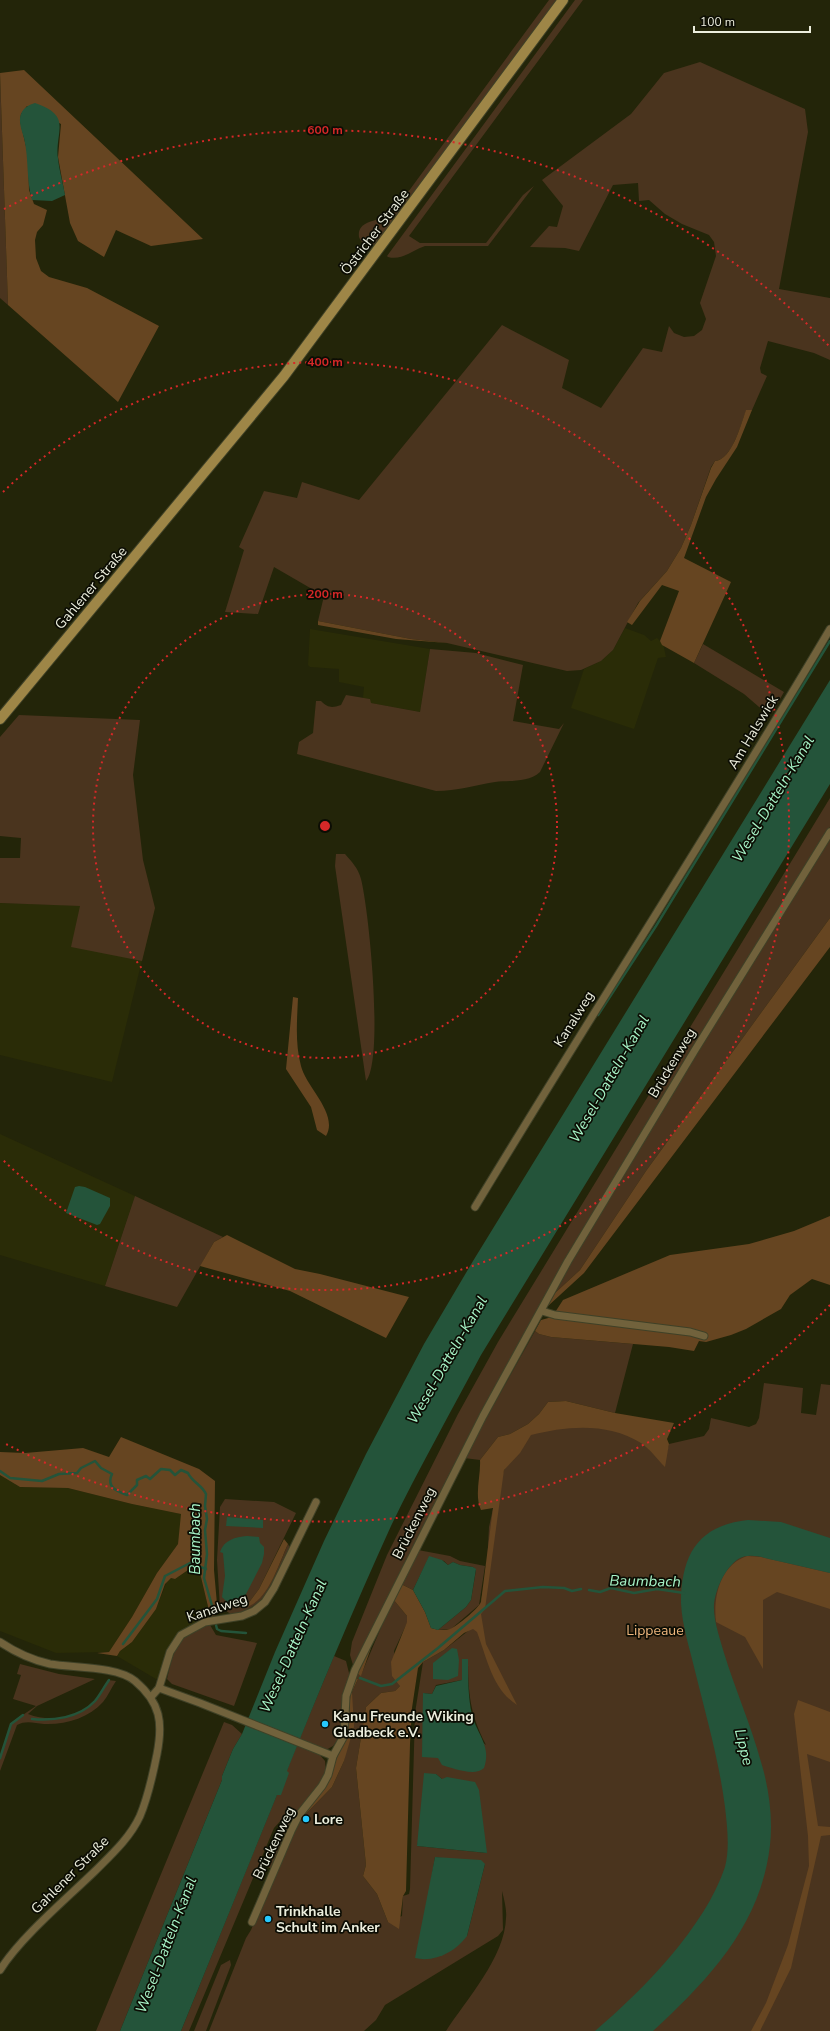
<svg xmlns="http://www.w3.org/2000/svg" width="830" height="2031" viewBox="0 0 830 2031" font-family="'Nunito Sans',sans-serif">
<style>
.built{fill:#2a2c07}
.green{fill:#4a341e;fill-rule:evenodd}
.forest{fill:#664521}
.water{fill:#24543a}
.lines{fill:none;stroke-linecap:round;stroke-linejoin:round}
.stream{stroke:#24543a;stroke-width:2.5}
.minor-casing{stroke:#3f4127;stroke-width:9}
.secondary-casing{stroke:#3f4127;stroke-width:12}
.minor{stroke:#71623c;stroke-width:7}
.secondary{stroke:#9e8647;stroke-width:10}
.ring{fill:none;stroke:#d62828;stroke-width:2;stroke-dasharray:2 4}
.poi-dot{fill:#26c9fe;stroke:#0c0d04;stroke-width:1.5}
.labels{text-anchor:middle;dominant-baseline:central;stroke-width:3.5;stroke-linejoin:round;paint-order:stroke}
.street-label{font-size:14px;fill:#eceedd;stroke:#0c0d04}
.park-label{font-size:14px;fill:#eeb67d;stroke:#0c0d04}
.poi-label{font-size:14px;font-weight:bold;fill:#eceedd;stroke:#0c0d04;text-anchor:start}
.water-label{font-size:15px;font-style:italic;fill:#a7f4c7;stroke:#0c0d04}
.centre{fill:#d62828;stroke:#0c0d04;stroke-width:2}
.ring-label{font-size:12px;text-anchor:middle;font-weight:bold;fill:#d62828;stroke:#0c0d04;stroke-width:3.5;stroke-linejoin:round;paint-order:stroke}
</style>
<rect width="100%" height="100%" fill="#232509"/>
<!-- built -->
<g class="built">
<polygon points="625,628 644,635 651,641 657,638 660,641 663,643 666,657 658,658 634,729 571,708 584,669 601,661 613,650"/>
<polygon points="310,629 430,649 420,712 370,703 370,699 363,698 364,687 339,682 339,669 310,667 308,665"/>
<polygon points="0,903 155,908 112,1082 0,1055"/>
<polygon points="0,1134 135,1196 105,1286 0,1255"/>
<polygon points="0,1475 20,1487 68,1488 132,1504 182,1514 178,1544 157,1573 132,1617 109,1652 56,1653 0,1631"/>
<polygon points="188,1570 200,1573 211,1619 189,1626 180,1632 169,1647 159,1678 156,1679 117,1656 120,1651 132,1642 156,1609 167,1581 171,1578 175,1579"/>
</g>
<!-- green -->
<g class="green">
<path d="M549,0H557L376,244C369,247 362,245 359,237C357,222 373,222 383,217C390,213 395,209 400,203Z"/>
<path d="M575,0H583L409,236L420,243H486L523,195L534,186L488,246H425C412,250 402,261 388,257L387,256Z"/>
<path d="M700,62L805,109L808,132L779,289L830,298V360L814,353L768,341L760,368L761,373L767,376L752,410L746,411C741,424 732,460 715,461L711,467L691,525L681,548L667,571L638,603L613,650L601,661L581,670L567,671L447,643L411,639L318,621L324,596L274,567L258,614L225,612L244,550L239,547L264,491L297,498L302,482L359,500L502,325L569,360L562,388L601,408L643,348L662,352L669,326L674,333L684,337L694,336L702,330L706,319L700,303L716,256L714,242L709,235L682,224L665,214L649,200L639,201L638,183L613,185L579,251L565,248L530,247L549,226L557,227L563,206L542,180L631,114L664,73Z"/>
<polygon points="0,74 8,305 0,298"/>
<polygon points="703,644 784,692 772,713 765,712 744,694 694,663"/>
<path d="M430,649L476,653L523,665L513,721L559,729L564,723L540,772C528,783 510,780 495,782C475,785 457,791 436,791L297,754L299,742L313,733L316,701H321C328,708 332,708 341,705L346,695L370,699L371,703L420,712Z"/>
<polygon points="19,715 140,720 133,775 143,860 155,908 142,961 71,947 80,906 0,903 0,858 20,858 21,838 0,836 0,737"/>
<polygon points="830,798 830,827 568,1256 353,1665 350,1655 352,1642 387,1555 458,1414 498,1342"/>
<polygon points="830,839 830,918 646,1171 580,1270 555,1293 575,1256 668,1100"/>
<path d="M336,854H345C352,862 358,868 361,879C369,910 384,1060 366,1081L335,866Z"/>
<polygon points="135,1196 223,1237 214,1242 177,1307 105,1286"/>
<polygon points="535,1331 539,1334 551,1337 633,1344 615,1413 566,1401 548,1402 539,1414 528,1424 510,1434 498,1437 480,1460 464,1458"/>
<path d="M764,1383L803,1388L801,1413L816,1415L821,1384L830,1385V2031H446C466,2000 505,1957 506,1918C507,1910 504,1899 502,1891L503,1930L498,1936L385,2005L376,2020L364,2031H209L246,1938L251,1930L273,1876L298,1822L332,1787L344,1761L352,1692L358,1679L356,1678L358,1674L361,1675L393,1599L407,1616V1623L394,1651L400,1686L395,1691L381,1693L366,1707L356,1768L366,1865L363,1876L377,1894L388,1922L402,1916L403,1896L409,1894L410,1889L415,1713L423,1662L444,1650L468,1631L479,1613L487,1566L489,1527L494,1504L504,1470L522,1440L544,1425H612L667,1452L669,1444L704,1436L709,1429L711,1418L749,1427L756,1424L759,1418ZM468,1659C468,1693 470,1714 486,1745L423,1693L432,1694L436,1685L462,1680V1660ZM436,1774L442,1779L487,1853L417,1846ZM435,1857L485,1864L467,1936L429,1893Z"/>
<path d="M225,1499L274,1502L296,1513L259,1589L245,1608C269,1597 278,1566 288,1544L290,1548C273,1582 271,1604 232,1615L222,1608H220L217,1560L220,1507Z"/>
<polygon points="418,1550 450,1556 460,1561 485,1566 479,1605 451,1629 438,1630 466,1607 471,1600 476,1570 473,1567 460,1565 453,1562 448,1565 444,1561 429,1557 413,1590 401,1584"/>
<path d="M210,1625L216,1635L257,1643L234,1706L172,1684L167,1679C174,1650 177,1632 210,1625Z"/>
<polygon points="334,1656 346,1661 350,1677 341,1735 333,1746 326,1750 299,1740"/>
<path d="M20,1664L59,1674L95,1679L37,1706L28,1714C48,1722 73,1719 90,1705C98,1699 102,1689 108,1680L116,1681C111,1688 108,1696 103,1702C89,1718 65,1725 44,1724C34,1723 26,1720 17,1725L0,1771V1756L11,1723L36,1706L13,1699L21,1675L17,1674Z"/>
<polygon points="224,1722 232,1725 242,1734 233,1749 222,1776 222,1780 120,2031 96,2031"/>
<polygon points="297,1745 319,1754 325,1761 326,1772 324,1779 299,1813 284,1817 274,1828 189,2031 181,2031"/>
<polygon points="289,1819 293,1820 272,1869 262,1864 279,1829"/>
<polygon points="230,1960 231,1965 206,2031 194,2031 221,1965"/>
</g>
<!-- forest -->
<g class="forest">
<polygon points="24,70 203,239 151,246 116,230 104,257 78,241 70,223 58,157 61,124 27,106 21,114 20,121 28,155 29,190 34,204 47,210 43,225 37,232 35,240 36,258 41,271 49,277 87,288 159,326 118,402 8,305 0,73"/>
<path d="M746,410H752L737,447L716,479L706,497L684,558L731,582L694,663L662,645L660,641L679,591L662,585L632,625L627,622L640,601L667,571L681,548L691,525L711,468L715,461C732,460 741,424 746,410Z"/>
<polygon points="318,621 411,639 447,643 396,639 318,625"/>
<polygon points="830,918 830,947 584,1273 548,1306 555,1293 580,1270 646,1171"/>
<path d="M293,997L298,998C297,1021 295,1044 301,1066C306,1087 339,1114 326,1136L317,1130L311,1107L286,1069Z"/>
<polygon points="830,1216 830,1285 812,1279 790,1295 781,1309 746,1329 731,1335 706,1342 699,1341 694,1351 669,1347 551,1337 539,1334 535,1331 541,1320 552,1317 563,1300 670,1255 749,1244 794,1231"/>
<polygon points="227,1235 295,1269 320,1274 409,1297 386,1338 290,1291 200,1266 214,1242"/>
<path d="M566,1401L615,1413L674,1423L667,1439L669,1444L665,1467C657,1459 650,1449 641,1443C608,1422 566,1426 531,1435L520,1453L504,1470L485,1609L481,1614L486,1644L517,1705C492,1689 487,1658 477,1632L473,1629L464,1633L444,1650L423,1662L418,1668L412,1708L410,1744L406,1891L403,1896L399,1929L388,1922L377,1894L363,1876L366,1865L356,1768L366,1707L381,1693L395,1691L400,1686L392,1676L391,1662L407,1622V1616L393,1599L401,1584L413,1590L425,1612L431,1628C437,1630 444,1631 450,1629C457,1626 478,1609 481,1602L493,1508L481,1510C474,1495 481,1476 480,1460L498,1437L510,1434L528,1424L539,1414L548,1402Z"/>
<polygon points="121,1437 199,1469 215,1481 214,1570 217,1604 215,1618 211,1619 200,1573 188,1570 175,1579 171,1578 165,1584 156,1609 132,1642 120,1651 117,1656 97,1653 109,1652 132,1617 157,1573 178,1544 181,1514 132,1504 68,1488 20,1487 0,1475 0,1452 25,1453 83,1448 109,1457"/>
<path d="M284,1539L288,1544C278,1565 269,1600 245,1608L259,1589Z"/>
<path d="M747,1556L761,1557L830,1573V1609L777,1592L763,1600V1669L745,1637L716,1622C713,1597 720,1565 747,1556Z"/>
<polygon points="371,1648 361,1676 358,1674 356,1678 358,1679 352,1692 354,1727 344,1761 332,1787 298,1822 332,1771 338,1754 347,1738 351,1687 368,1649"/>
<polygon points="798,1700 830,1712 830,1762 807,1754 818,1826 830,1827 830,1835 821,1836 791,1968 760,2031 751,2031 766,2003 788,1945 809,1866 808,1836 794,1714"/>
</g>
<!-- water -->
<g class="water">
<path d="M35,103C73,116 55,131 58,158C59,170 63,183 65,195L52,201L32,200C26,179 29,159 24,138C22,131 18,121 21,114C24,107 29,105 35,103Z"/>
<path d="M830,680V784L481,1355C451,1412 419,1468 391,1526C354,1607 320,1689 287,1771L289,1773L281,1795H277L181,2031H120L222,1780V1776L233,1749L242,1734L275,1652L324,1541L366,1454L424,1344L473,1261Z"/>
<polygon points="79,1186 85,1187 110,1198 110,1206 100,1224 97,1225 66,1213 75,1187"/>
<polygon points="227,1517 263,1520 263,1528 226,1526"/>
<path d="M748,1520L781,1522L830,1538V1573C813,1569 796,1565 778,1561C768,1559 758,1555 748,1556C739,1556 733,1563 728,1569C721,1578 715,1593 714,1604C713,1620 720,1638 724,1653C735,1689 751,1725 761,1762C769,1788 773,1818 770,1845C761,1925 709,1979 653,2031H595C643,1990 705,1927 725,1867C730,1848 727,1825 725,1807C719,1760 706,1716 695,1671C690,1649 682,1626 681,1603C681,1554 699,1525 748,1520Z"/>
<path d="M247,1536L259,1537L260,1543L264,1547V1554L262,1563L244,1598L240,1602L228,1603L222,1597L225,1576L223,1553L220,1552C224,1540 235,1537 247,1536Z"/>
<polygon points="429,1556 442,1560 448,1565 453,1562 460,1565 473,1567 476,1569 471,1600 466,1607 438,1630 431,1628 425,1612 413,1590"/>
<polygon points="452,1648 457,1649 459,1660 458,1676 448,1680 433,1679 433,1663"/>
<path d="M462,1659H468C468,1677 468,1697 472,1715C477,1734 492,1747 484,1768C475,1777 452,1768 442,1765L438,1758L422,1757L423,1693L432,1694L436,1686L462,1680Z"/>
<polygon points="424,1773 436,1774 442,1779 447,1777 475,1782 479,1790 487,1853 417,1846"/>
<path d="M435,1857L481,1860L485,1864L467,1936C456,1951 435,1963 415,1958Z"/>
</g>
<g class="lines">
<!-- stream -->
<g class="stream">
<polyline points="598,1015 656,926 830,641"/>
<path d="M0,1471L10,1478L42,1481L59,1474L77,1473L81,1468L95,1461L101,1468L112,1474C106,1487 116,1491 127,1495L137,1485V1480L146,1476L150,1479L161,1469L170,1470L175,1475L181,1470L188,1473C192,1482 202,1485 206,1494L205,1506L207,1519L205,1530L207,1554L204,1578L213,1609"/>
<polyline points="589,1590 600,1592 611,1588 634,1593 657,1589 684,1593"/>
<polyline points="216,1625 217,1629 221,1631 246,1633"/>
<polyline points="123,1644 157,1599 165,1576 190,1563 206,1569"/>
<polyline points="360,1678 381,1686 392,1684 438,1648 505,1591 543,1587 564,1588 572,1591 581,1589"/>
<path d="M32,1719C53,1721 79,1718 95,1701C100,1695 104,1687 109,1680"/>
<polyline points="0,1758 11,1724 23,1715"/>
</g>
<defs>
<g id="minor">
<path d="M475,1207C592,1013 715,824 830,629"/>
<polyline points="542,1311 555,1315 690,1332 704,1336"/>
<path d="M0,1642C15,1652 32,1660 50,1664C73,1668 117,1666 135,1681C161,1703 163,1723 157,1754C153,1774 148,1797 140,1816C130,1838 111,1855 94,1872C65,1900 21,1937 0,1970"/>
<polyline points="159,1688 200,1703 333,1756"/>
<polyline points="151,1697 159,1688 170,1652 181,1635 205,1622 242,1616 254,1611 265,1602 274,1588 316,1502"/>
<polyline points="252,1922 291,1831 299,1815 322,1786 328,1775 333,1756 344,1736 346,1696 355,1670 483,1416 568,1261 695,1050 830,832"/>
</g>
<polyline id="secondary" points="0,719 284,376 563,0"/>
</defs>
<!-- minor casing -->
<use href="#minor" class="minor-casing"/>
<!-- secondary casing -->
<use href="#secondary" class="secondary-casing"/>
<!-- minor -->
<use href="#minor" class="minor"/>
<!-- secondary -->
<use href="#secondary" class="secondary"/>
</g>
<!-- distance rings -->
<g class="ring">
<circle cx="325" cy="826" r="232"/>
<path d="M3 492A464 464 0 1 1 3 1160"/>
<path d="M830 1305A696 696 0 0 1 4 1443M4 209A696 696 0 0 1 830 347"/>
</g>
<!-- markers -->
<g class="poi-dot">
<circle cx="325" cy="1724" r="4"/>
<circle cx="306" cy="1819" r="4"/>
<circle cx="268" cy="1919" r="4"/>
</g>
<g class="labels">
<!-- street labels -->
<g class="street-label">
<text transform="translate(375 232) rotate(-53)">Östricher Straße</text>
<text transform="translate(91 588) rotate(-50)">Gahlener Straße</text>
<text transform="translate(753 732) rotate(-59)">Am Halswick</text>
<text transform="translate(574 1019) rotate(-58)">Kanalweg</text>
<text transform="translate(672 1063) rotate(-59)">Brückenweg</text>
<text transform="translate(414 1523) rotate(-63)">Brückenweg</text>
<text transform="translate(217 1608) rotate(-18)">Kanalweg</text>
<text transform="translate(274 1843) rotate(-64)">Brückenweg</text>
<text transform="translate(70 1875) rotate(-45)">Gahlener Straße</text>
</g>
<!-- park labels -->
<g class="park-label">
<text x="655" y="1630">Lippeaue</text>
</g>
<!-- poi labels -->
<g class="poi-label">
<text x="333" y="1716">Kanu Freunde Wiking<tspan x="333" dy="16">Gladbeck e.V.</tspan></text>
<text x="314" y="1819">Lore</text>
<text x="276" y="1911">Trinkhalle<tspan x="276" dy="16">Schult im Anker</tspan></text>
</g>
<!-- water labels -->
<g class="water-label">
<text transform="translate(773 799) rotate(-59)">Wesel-Datteln-Kanal</text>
<text transform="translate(609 1079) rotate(-60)">Wesel-Datteln-Kanal</text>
<text transform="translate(447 1360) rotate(-60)">Wesel-Datteln-Kanal</text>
<text transform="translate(195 1539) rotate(-90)">Baumbach</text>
<text transform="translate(645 1581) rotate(1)">Baumbach</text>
<text transform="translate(293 1646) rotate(-66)">Wesel-Datteln-Kanal</text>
<text transform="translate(744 1747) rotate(76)">Lippe</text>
<text transform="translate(166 1945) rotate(-69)">Wesel-Datteln-Kanal</text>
</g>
</g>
<circle cx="325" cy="826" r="6" class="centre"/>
<g class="ring-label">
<text x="325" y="134">600 m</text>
<text x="325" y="366">400 m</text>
<text x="325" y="598">200 m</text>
</g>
<!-- scale -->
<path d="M694 26v6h116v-6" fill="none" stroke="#eceedd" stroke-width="2"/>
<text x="700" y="26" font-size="12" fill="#eceedd" stroke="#0c0d04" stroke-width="3" paint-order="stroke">100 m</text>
</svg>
